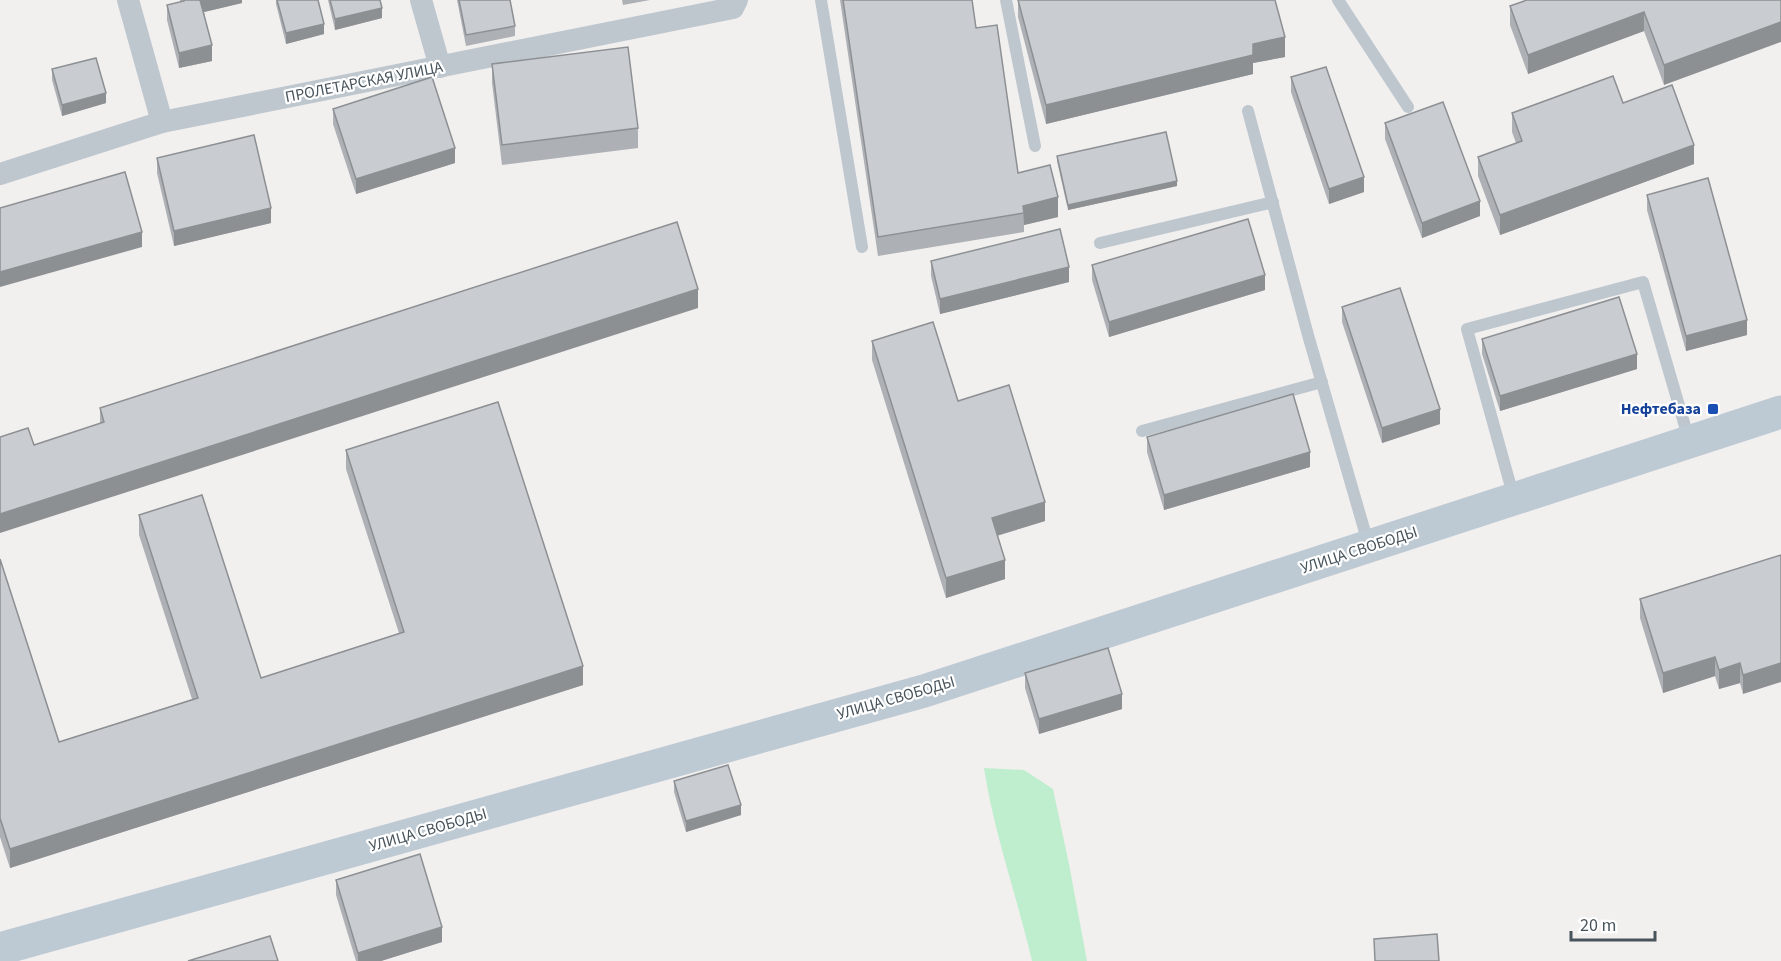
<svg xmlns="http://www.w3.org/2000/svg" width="1781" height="961" viewBox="0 0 1781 961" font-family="'Source Sans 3',sans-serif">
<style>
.green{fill:#bfeece}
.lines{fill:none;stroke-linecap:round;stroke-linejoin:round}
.service{stroke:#bec7ce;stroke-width:12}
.minor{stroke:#bec7ce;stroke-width:22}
.secondary{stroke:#bdc9d3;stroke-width:33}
.wall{fill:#adb0b5}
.shaded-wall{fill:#8d9093}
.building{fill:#c9cdd2;stroke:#8d9093;stroke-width:1.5}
.transit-dot{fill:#1a4fb4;stroke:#fff;stroke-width:2}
.labels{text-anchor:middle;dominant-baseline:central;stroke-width:4.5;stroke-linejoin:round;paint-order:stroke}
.street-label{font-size:16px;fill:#48545c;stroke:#fff}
.transit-label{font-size:16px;font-weight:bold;fill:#164399;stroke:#fff;text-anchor:end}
</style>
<rect width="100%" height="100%" fill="#f2efef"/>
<!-- green -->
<path class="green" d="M984,768L1024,770L1053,789L1069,864L1087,961H1032C1017,896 994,834 984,768Z"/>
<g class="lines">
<!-- service -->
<g class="service">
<polyline points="821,0 862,247"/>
<polyline points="1006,0 1035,146"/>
<polyline points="1338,0 1408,107"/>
<polyline points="1248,111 1308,335 1369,546"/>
<polyline points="1100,243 1273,202"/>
<polyline points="1142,431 1322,382"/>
<polyline points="1514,498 1467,329 1643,282 1689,440"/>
</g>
<!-- minor -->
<g class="minor">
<polyline points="128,0 162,122"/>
<polyline points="421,0 440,67"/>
<polyline points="0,174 162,122 733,8 737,0"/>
</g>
<!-- secondary -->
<polyline class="secondary" points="0,949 924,691 1781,412"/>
</g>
<!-- wall -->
<g class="wall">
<polygon points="180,0 242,0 242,3 204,12 212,61 179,68 167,20 167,5 180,2"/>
<polygon points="276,0 318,0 324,34 286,44 276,4"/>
<polygon points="328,0 380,0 382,18 335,30"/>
<polygon points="457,0 510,0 515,26 515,36 466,46"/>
<polygon points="622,0 650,0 623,5"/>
<polygon points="840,0 972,0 976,28 1018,173 1058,217 1024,225 1024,232 878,256"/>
<polygon points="1018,0 1275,0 1285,57 1253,63 1253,74 1046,124 1018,17"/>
<polygon points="1781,0 1664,85 1644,31 1528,74 1510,25 1510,6"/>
<polygon points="492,64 638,128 638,148 502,165 492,83"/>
<polygon points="52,69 106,103 62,116 52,80"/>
<polygon points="1291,77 1364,192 1329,204 1291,92"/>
<polygon points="1623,103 1694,164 1500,235 1478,176 1478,157 1516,143 1512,132 1512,113"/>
<polygon points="333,109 455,163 356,194 333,124"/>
<polygon points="1385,123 1480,216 1422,238 1385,139"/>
<polygon points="1057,156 1177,186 1068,210 1057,161"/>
<polygon points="157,158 271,223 174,246 157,173"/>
<polygon points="1647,195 1747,335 1686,351 1647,210"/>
<polygon points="931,261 1069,282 940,314 931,276"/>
<polygon points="1092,265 1265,290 1109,337 1092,280"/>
<polygon points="1342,307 1440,424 1382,443 1342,322"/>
<polygon points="698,308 100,424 100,408"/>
<polygon points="1482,339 1637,369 1500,411 1482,354"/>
<polygon points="872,341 958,401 1045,521 997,536 1005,579 946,598 872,360"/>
<polygon points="1147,437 1310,467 1164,510 1147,452"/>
<polygon points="346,450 583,685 10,868 0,837 0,559 59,742 192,699 139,535 139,515 261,678 399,633 346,469"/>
<polygon points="1781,555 1743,694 1740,683 1719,689 1715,676 1663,693 1640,618 1640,599"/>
<polygon points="1025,673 1122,709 1039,734 1025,688"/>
<polygon points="674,781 741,815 686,832 674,792"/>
<polygon points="336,880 442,942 381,961 356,961 336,895"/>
</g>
<!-- shaded-wall -->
<g class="shaded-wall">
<polygon points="200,0 242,0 242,3 200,13"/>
<polygon points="382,8 382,18 335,30 335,19"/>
<polygon points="1644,12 1644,31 1528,74 1528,55"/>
<polygon points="1781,22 1781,42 1664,85 1664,65"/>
<polygon points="324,24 324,34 286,44 286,33"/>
<polygon points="1285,37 1285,57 1253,63 1253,74 1046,124 1046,105 1253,44"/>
<polygon points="212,45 212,61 179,68 179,53"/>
<polygon points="106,93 106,103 62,116 62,105"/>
<polygon points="1694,145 1694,164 1500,235 1500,215"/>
<polygon points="455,148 455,163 356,194 356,179"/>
<polygon points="1364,177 1364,192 1329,204 1329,189"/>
<polygon points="1177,181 1177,186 1068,210 1068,205"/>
<polygon points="1058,197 1058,217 1024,225 1023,206"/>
<polygon points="1480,201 1480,216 1422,238 1422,223"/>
<polygon points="271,208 271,223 174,246 174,231"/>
<polygon points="142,232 142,247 0,287 0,272"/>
<polygon points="1069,267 1069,282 940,314 940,299"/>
<polygon points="1265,275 1265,290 1109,337 1109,322"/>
<polygon points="698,289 698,308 0,533 0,514"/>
<polygon points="1747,320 1747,335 1686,351 1686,336"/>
<polygon points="1637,354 1637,369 1500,411 1500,396"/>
<polygon points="1440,409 1440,424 1382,443 1382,428"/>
<polygon points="1310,452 1310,467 1164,510 1164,495"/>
<polygon points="1045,502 1045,521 992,537 992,518"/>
<polygon points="1005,560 1005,579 946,598 946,578"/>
<polygon points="1715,657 1715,676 1663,693 1663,673"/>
<polygon points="1740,663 1740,683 1719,689 1719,670"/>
<polygon points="1781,663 1781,682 1743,694 1743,675"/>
<polygon points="583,666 583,685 10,868 10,849"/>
<polygon points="1122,694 1122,709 1039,734 1039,719"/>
<polygon points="741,805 741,815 686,832 686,821"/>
<polygon points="442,927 442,942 381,961 358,961 358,953"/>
</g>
<!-- building -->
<g class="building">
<polygon points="184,0 200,0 212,45 179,53 167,5 184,1"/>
<polygon points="277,0 318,0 324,24 286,33"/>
<polygon points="330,0 380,0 382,8 335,19"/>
<polygon points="459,0 510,0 515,26 466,35"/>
<polygon points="843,0 972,0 976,28 997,25 1018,173 1050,165 1058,197 1023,206 1024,213 878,237"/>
<polygon points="1018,0 1275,0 1285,37 1253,44 1253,55 1046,105"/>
<polygon points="1527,0 1781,0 1781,22 1664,65 1644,12 1528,55 1510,6"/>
<polygon points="628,47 638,128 502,145 492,64"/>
<polygon points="96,58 106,93 62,105 52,69"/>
<polygon points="1326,67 1364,177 1329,189 1291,77"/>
<polygon points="1613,76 1623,103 1672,85 1694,145 1500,215 1478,157 1522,141 1512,113"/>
<polygon points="432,77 455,148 356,179 333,109"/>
<polygon points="1443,102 1480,201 1422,223 1385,123"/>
<polygon points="1166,132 1177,181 1068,205 1057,156"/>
<polygon points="254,135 271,208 174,231 157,158"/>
<polygon points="125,172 142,232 0,272 0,208"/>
<polygon points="1708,178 1747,320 1686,336 1647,195"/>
<polygon points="1248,219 1265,275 1109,322 1092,265"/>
<polygon points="677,222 698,289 0,514 0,437 28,428 34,445 104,422 100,408"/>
<polygon points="1060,229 1069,267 940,299 931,261"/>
<polygon points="1400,288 1440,409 1382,428 1342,307"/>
<polygon points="1619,297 1637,354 1500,396 1482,339"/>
<polygon points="933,322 958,401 1009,385 1045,502 992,518 1005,560 946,578 872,341"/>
<polygon points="1293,394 1310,452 1164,495 1147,437"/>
<polygon points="498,402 583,666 10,849 0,818 0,559 59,742 198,698 139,515 202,495 261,678 404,632 346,450"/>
<polygon points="1781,555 1781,663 1743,675 1740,663 1719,670 1715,657 1663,673 1640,599"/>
<polygon points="1108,648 1122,694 1039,719 1025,673"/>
<polygon points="728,765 741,805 686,821 674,781"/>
<polygon points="420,854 442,927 358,953 336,880"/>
<polygon points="1437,934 1439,961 1375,961 1374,939"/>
<polygon points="270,936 278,961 188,961"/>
</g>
<!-- markers -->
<rect class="transit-dot" x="1707" y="403" width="12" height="12" rx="3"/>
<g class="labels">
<!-- street labels -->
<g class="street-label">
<text transform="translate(364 82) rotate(-11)">ПРОЛЕТАРСКАЯ УЛИЦА</text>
<text transform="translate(1359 550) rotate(-18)">УЛИЦА СВОБОДЫ</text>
<text transform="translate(896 698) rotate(-16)">УЛИЦА СВОБОДЫ</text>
<text transform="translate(428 830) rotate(-16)">УЛИЦА СВОБОДЫ</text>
</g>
<!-- transit labels -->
<g class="transit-label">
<text x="1701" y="409">Нефтебаза</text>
</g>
</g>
<!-- scale -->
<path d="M1571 931v9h84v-9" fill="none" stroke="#48545c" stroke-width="3"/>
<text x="1580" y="931" font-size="18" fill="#48545c" stroke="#ffffff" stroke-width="4.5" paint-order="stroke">20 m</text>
</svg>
